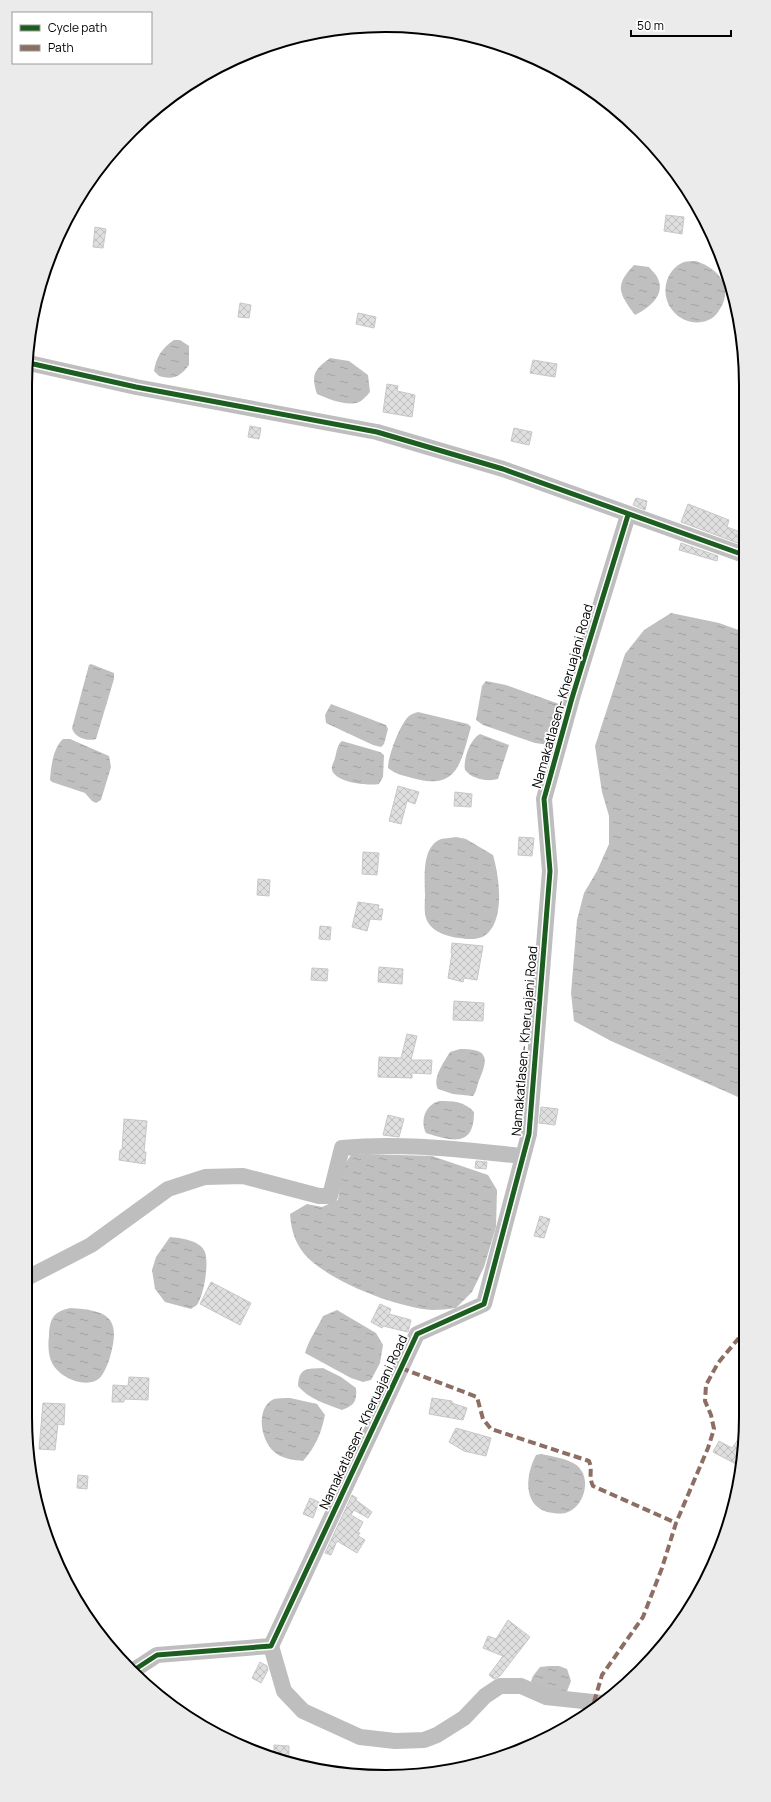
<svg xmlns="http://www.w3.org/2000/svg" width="771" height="1802" viewBox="0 0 771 1802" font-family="Manrope,sans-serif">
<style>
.water{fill:url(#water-ripples)}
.building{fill:url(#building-cross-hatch);stroke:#c7c7c7}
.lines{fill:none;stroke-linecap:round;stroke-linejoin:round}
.minor{stroke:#bebebe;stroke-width:16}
.quiet{stroke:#8d6e63;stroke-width:4;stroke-dasharray:8 4;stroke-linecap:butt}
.cycleway-casing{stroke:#fff;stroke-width:8}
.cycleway{stroke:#1b5e20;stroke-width:5}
.labels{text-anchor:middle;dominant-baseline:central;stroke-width:3.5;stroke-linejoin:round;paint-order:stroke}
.street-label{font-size:13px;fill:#000;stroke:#fff}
.rim{fill:none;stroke:#000;stroke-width:2}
</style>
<defs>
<pattern id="water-ripples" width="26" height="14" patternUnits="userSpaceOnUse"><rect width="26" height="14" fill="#bfbfbf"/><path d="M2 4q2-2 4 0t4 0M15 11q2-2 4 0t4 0" fill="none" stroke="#a2a2a2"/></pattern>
<pattern id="building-cross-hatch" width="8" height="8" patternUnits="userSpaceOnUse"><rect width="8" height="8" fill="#dfdfdf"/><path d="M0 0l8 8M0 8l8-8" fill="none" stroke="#bebebe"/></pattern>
</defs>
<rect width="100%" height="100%" fill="#fff"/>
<!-- water -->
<g class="water">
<path d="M696,261C720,269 735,289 718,312C708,327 684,325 673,311C660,296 664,270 684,262C687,261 693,261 696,261Z"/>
<path d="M634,265L649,267C652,271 657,275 658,279C666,296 647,309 635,315C619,293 614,286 634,265Z"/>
<path d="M174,340H180L189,346V365C180,377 173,380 159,376L154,371C156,357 162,348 174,340Z"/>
<path d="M330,358L349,361L368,375L370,392C368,394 364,399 361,401C349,408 329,399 317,394C311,374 314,370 330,358Z"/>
<polygon points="671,613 719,623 744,632 745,1100 611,1041 574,1021 571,993 577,920 584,893 597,871 609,844 609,816 602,792 595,746 625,654 644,630"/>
<path d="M91,664L114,673V679L96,739C87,742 74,737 72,728L89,665Z"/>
<polygon points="486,681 506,685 559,704 560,709 551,742 549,745 535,743 483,725 476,720 482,686"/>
<polygon points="331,704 386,725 388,729 384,744 381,747 373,745 326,723 325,715"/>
<path d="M418,712L468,724L471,727C461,760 459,790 416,779C406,776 396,775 388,768C388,756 400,724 409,716C411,714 415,713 418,712Z"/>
<path d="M480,734L509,745L498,779C487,782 472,779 465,770C463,759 470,739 480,734Z"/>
<path d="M63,739H70L109,756L111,767L101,800L96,803L92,801L85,793L52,782L50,780C51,767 53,748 63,739Z"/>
<path d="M342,741L380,752L384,755L383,777L379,784C368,786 336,783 332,770C331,766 334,762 335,758C337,751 337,745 342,741Z"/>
<path d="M456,837L466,839L493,855C499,876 505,916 488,933C480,941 468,939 459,938C449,937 434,932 429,924C423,916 425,904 425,894C425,878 421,847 441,839C446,838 452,838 456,837Z"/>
<path d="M460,1049C485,1049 490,1055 480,1078C477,1084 477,1091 473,1096L453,1094L438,1089C432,1078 444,1062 450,1052Z"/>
<path d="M439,1101C453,1101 464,1101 474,1112C474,1148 452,1141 426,1133C420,1121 425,1105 439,1101Z"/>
<path d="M367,1154L432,1156L488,1175L497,1190L496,1227L484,1267L472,1292L456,1308C448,1309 440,1310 432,1310C397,1308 318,1278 300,1248C293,1237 291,1226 290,1214L307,1204L322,1207L338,1200L343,1167L351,1155Z"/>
<path d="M170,1237C181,1238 198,1240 204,1250C210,1260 204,1294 198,1303C197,1306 193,1307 191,1309L165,1302L155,1289L152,1270L156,1257Z"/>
<path d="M70,1308C107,1310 122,1317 110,1357C108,1364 103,1377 97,1380C83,1388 59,1377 52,1363C48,1354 48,1345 49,1336C49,1329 50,1319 56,1314C59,1311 66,1309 70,1308Z"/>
<path d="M337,1310L376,1333L383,1345L380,1363L371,1380L363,1382L351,1378L305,1353C309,1339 317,1329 323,1316Z"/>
<path d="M323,1368L341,1377L356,1388C357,1401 355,1405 342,1410C326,1404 309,1399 298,1386C299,1367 307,1369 323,1368Z"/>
<path d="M290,1398L317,1404L325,1415C321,1434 316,1446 303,1461C295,1460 284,1459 277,1454C261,1444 254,1408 274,1399C279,1398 285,1398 290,1398Z"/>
<path d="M541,1454C551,1456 564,1458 573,1463C593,1473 586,1505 568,1512C562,1515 553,1513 547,1512C522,1504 526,1474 536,1455Z"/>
<polygon points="549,1666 559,1666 567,1669 571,1681 566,1694 535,1688 531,1681 533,1676 540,1667"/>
</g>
<!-- building -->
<g class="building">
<polygon points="666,215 684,217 682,234 664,231"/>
<polygon points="95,227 106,229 103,248 93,247"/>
<polygon points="240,303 251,305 249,318 238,317"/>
<polygon points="358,313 376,317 374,328 356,324"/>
<polygon points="533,360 557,364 555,377 530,373"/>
<polygon points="387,384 398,386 397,391 415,395 412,417 383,412"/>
<polygon points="250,426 261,428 259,439 248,437"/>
<polygon points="514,428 532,432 529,445 511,441"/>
<polygon points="636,498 647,501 645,510 633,505"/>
<polygon points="688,504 729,520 727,527 743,533 743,545 681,522"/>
<polygon points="681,543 718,556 717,561 679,550"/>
<polygon points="398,786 419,792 415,804 407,801 401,824 389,821"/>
<polygon points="455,792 472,794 471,807 454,806"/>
<polygon points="519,837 534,838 532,856 518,855"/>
<polygon points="363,852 379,853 377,875 362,874"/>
<polygon points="258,879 270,880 269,896 257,895"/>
<polygon points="358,902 379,905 378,909 383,909 381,920 370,919 367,931 352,927"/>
<polygon points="320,926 331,927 330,940 319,939"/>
<polygon points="452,943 483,946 477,980 464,978 463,982 448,978 452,953 451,953"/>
<polygon points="379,967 403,969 402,984 378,982"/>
<polygon points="312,968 328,969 327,981 311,980"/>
<polygon points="454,1001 484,1003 483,1021 453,1020"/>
<polygon points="407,1034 417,1036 411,1060 432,1060 431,1074 412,1073 412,1078 378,1077 379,1057 401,1058"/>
<polygon points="541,1107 558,1109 555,1125 539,1123"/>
<polygon points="388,1115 404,1119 399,1137 383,1135"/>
<polygon points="124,1119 147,1121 144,1152 146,1152 145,1164 119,1160 120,1150 122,1150"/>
<polygon points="476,1161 487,1162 486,1169 475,1168"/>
<polygon points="540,1216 550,1219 544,1238 534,1236"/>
<polygon points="211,1282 251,1303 240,1325 200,1304"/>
<polygon points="380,1304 391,1309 389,1314 411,1320 408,1332 383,1326 382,1328 371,1322"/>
<polygon points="129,1377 149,1378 148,1400 124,1399 124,1402 112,1402 113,1385 128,1386"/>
<polygon points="432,1398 452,1401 452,1403 467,1408 463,1420 429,1414"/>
<polygon points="43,1403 65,1404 64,1425 58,1424 55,1450 39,1449"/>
<polygon points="456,1428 491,1438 486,1456 464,1451 449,1442"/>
<polygon points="744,1431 738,1465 713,1452 719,1441 732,1448"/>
<polygon points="78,1475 88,1476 87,1489 77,1488"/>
<polygon points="352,1495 357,1498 356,1500 372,1512 368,1518 354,1510 351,1515 363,1522 358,1532 360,1533 358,1536 365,1540 357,1553 337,1541 331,1555 325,1553"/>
<polygon points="310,1498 319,1502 313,1518 303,1514"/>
<polygon points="508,1620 530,1637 500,1676 494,1679 489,1675 503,1656 483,1648 488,1636 496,1639"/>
<polygon points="260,1662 267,1666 268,1670 261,1683 252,1678"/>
<polygon points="274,1745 289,1746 289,1760 274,1754"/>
</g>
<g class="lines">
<!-- minor -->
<g class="minor">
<polyline points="29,363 136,387 377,432 503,469 744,555"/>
<path d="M25,1279L91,1245L168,1189L205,1177L243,1176L319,1196H330L342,1148C403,1142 462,1150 523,1156"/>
<polyline points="271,1646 284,1691 303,1711 360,1737 395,1741 424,1740 437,1735 464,1718 485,1696 500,1686 521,1686 546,1697 602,1703"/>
<polyline points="134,1670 157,1655 271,1646 417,1334 484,1304 529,1134 550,871 544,799 572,698 628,515"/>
</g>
<!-- quiet -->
<g class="quiet">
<path d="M401,1368L477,1397L483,1419L491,1429L589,1461C593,1471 588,1476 593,1486L676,1523"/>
<polyline points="594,1702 602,1675 643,1617 662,1568 676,1523 708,1448 714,1429 711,1415 705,1401 706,1385 718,1363 738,1339 746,1336"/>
</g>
<defs>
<g id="cycleway">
<polyline points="29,363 136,387 377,432 503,469 744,555"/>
<polyline points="134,1670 157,1655 271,1646 417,1334 484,1304 529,1134 550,871 544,799 572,698 628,515"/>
</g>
</defs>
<!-- cycleway casing -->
<use href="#cycleway" class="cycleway-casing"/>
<!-- cycleway -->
<use href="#cycleway" class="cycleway"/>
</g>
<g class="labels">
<!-- street labels -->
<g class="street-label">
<text transform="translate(562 696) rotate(-74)">Namakatlasen- Kheruajani Road</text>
<text transform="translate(524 1041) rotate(-85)">Namakatlasen- Kheruajani Road</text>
<text transform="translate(363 1422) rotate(-65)">Namakatlasen- Kheruajani Road</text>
</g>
</g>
<!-- crop -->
<path d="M0 0H771V1802H0ZM385 32H386A353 353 0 0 1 739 385V1417A353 353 0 0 1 386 1770H385A353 353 0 0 1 32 1417V385A353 353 0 0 1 385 32Z" fill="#ebebeb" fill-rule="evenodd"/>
<path class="rim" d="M385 32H386A353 353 0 0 1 739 385V1417A353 353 0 0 1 386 1770H385A353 353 0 0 1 32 1417V385A353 353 0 0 1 385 32Z"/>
<!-- legend -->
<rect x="12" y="12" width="140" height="52" fill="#ffffff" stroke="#999999"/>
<rect x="20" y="25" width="20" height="6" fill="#1b5e20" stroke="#999999"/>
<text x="48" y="32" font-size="12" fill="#000000">Cycle path</text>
<rect x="20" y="45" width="20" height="6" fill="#8d6e63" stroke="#999999"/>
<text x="48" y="52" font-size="12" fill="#000000">Path</text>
<!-- scale -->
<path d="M631 30v6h100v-6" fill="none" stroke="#000000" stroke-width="2"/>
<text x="637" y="30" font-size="12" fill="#000000" stroke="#ffffff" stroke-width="3" paint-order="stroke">50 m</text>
</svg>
